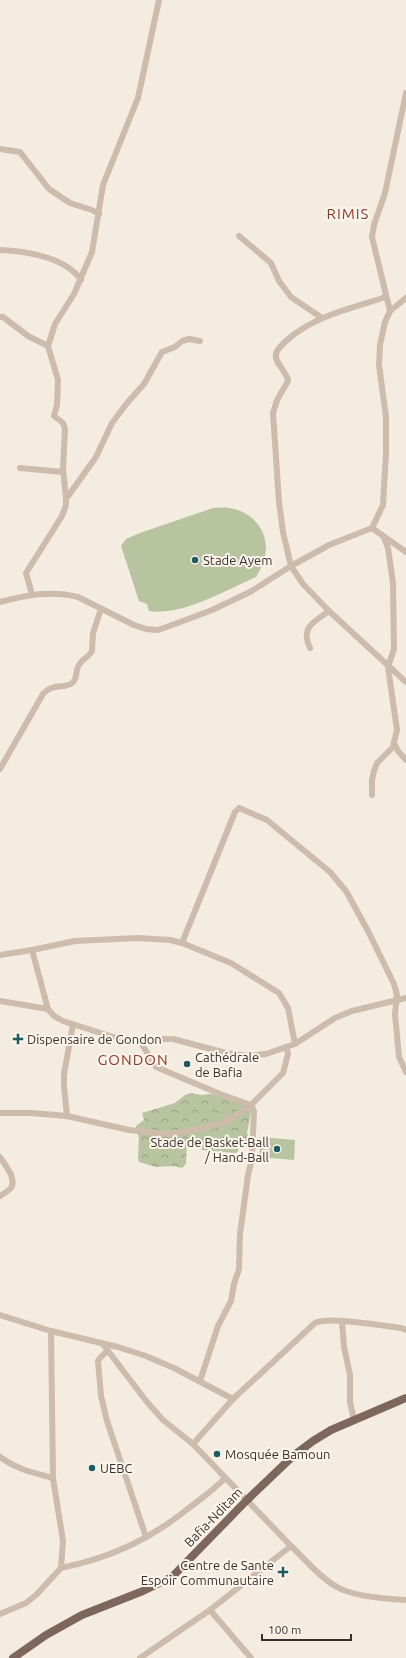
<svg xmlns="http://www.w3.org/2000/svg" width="406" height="1658" viewBox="0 0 406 1658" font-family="Ubuntu,sans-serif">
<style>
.park{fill:url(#park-crowns)}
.pitch{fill:#b8c4a0}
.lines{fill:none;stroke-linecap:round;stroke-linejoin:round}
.minor{stroke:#cdbbac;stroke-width:6}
.major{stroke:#7d675c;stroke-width:8}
.poi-dot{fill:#1f5a5e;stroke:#fbf5ee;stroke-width:1.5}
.labels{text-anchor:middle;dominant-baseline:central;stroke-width:4;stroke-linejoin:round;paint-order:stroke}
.poi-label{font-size:13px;fill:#3b302b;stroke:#fbf5ee;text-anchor:start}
.street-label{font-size:13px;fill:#3b302b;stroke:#fbf5ee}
.quarter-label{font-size:15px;letter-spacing:1px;fill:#8c3b22;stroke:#fbf5ee}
</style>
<defs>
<pattern id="park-crowns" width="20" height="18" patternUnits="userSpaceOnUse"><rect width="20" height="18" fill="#b8c4a0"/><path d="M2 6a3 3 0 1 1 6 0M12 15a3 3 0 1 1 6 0" fill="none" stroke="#97a083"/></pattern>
</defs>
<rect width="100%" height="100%" fill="#f4ebe1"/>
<!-- park -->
<polygon class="park" points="191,1093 201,1095 210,1094 248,1102 251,1112 247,1133 252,1145 249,1147 239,1146 238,1152 235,1153 202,1150 200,1148 200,1138 187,1140 186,1164 182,1168 173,1166 156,1167 139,1162 138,1158 139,1138 136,1129 136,1126 144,1120 142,1113 175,1103 185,1095"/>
<!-- pitch -->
<g class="pitch">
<path d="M213,508C218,508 224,507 229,508C254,511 272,535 264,560C262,566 259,572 256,577C226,590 183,616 149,611L147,604L139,601L121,546L126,539L140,533Z"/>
<polygon points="261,1137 295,1140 294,1160 259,1157"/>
</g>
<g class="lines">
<!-- minor -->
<g class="minor">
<polyline points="0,149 20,152 49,189 70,203 92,210 99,214"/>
<polyline points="239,236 271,263 279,281 291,297 322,318"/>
<path d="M0,250C26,251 65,257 81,280"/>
<path d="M386,297C352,308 312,316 285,342C282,345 277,349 276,354C274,363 287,371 288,381L277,400L273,413L279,502L283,532L291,566L303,584L329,611L406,682"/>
<polyline points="390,311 372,237 374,225 385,193 406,93"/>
<polyline points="0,317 3,317 28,336 48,346"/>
<polyline points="20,468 63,472"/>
<polyline points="66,499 96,457 112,423 127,403 144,384 162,352 175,347 182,341 189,339 200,341"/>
<polyline points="372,528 406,552"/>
<polyline points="32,594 26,573 62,516 66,505 66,499 63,468 65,429 63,423 54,416 57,405 58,380 48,346 55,324 74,294 92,252 103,185 138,98 159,0"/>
<path d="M0,602C27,595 51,590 78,597L134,625L146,629L158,630L175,624L212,610L250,592L291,566L329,545L372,528L383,505L386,453V417L379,365L380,345L385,322L390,311L406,298"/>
<path d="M310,648C300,627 314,622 329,611"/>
<polyline points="394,743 398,751 406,760"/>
<path d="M0,769L43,694C52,683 65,689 72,683C78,679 75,670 79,665C82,659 89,657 92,651L93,633L101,609"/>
<polyline points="372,795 372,780 374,771 377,763 393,747 397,730 388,667 394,649 393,583 388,548 384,538"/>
<polyline points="182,943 235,812 239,808 267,820 330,872 346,891 368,931 394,984 397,995 395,1014 399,1057 406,1072"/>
<polyline points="32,950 75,941 138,938 170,940 182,943 231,963 279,993 288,1008 295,1044"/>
<polyline points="0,955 32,950 48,1009 54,1016 63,1021 129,1042 141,1043 154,1039 173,1039 226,1053 248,1056 266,1054 295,1044 335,1018 352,1011 406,998"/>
<polyline points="0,1001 48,1009"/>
<polyline points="141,1043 156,1067 220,1094 251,1105 254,1111 252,1159 248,1175 240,1234 239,1269 234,1284 231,1301 218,1326 200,1381"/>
<polyline points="0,1113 31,1113 67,1116 129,1130 165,1134 191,1131 216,1125 232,1118 251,1105 283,1073 288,1054 286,1047"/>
<polyline points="67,1116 64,1086 64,1074 73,1025"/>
<path d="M0,1157C5,1165 17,1179 11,1188C8,1191 3,1194 0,1196"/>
<path d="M0,1315L51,1331L118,1347L146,1356L174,1368L233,1399L315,1323C331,1316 383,1326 401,1328L406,1330"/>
<polyline points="342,1322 344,1347 350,1375 350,1402 354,1420"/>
<polyline points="102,1343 147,1402 163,1420 193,1444 291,1546 210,1610 140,1658"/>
<polyline points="107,1351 100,1358 98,1361 101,1396 107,1421 146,1537"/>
<polyline points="193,1444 233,1399"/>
<path d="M0,1457C18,1470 32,1472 53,1478"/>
<path d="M291,1546C305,1559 321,1579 337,1587C354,1597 386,1599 406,1600"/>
<path d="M61,1568C109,1558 147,1541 185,1511C199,1500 213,1491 225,1478"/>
<polyline points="210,1610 251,1658"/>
<polyline points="0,1614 26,1603 36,1595 61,1568 63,1541 53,1478 51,1331"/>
</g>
<!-- major -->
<polyline class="major" points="13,1658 46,1635 82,1615 143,1591 172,1577 247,1500 293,1456 313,1441 331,1430 406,1398"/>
</g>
<!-- markers -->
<g class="poi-dot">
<circle cx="195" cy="560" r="4"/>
<path d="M16 1033h4v4h4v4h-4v4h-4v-4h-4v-4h4z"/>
<circle cx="187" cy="1064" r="4"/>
<circle cx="277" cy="1149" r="4"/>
<circle cx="217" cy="1454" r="4"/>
<circle cx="92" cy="1468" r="4"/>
<path d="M281 1566h4v4h4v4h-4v4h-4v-4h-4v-4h4z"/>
</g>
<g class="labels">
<!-- poi labels -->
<g class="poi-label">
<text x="203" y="560">Stade Ayem</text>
<text x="27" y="1039">Dispensaire de Gondon</text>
<text x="195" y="1057">Cathédrale<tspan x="195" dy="15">de Bafia</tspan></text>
<text x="269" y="1142" text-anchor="end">Stade de Basket-Ball<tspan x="269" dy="15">/ Hand-Ball</tspan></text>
<text x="225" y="1454">Mosquée Bamoun</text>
<text x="100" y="1468">UEBC</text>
<text x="274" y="1565" text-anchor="end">Centre de Sante<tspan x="274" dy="15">Espoir Communautaire</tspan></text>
</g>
<!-- street labels -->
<g class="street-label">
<text transform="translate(213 1517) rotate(-46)">Bafia-Nditam</text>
</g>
<!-- quarter labels -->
<g class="quarter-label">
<text x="348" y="213">RIMIS</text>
<text x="133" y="1059">GONDON</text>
</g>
</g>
<!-- scale -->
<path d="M262 1634v6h89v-6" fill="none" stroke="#3b302b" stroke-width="2"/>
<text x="268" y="1634" font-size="12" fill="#3b302b" stroke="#fbf5ee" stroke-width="3" paint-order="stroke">100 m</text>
</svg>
